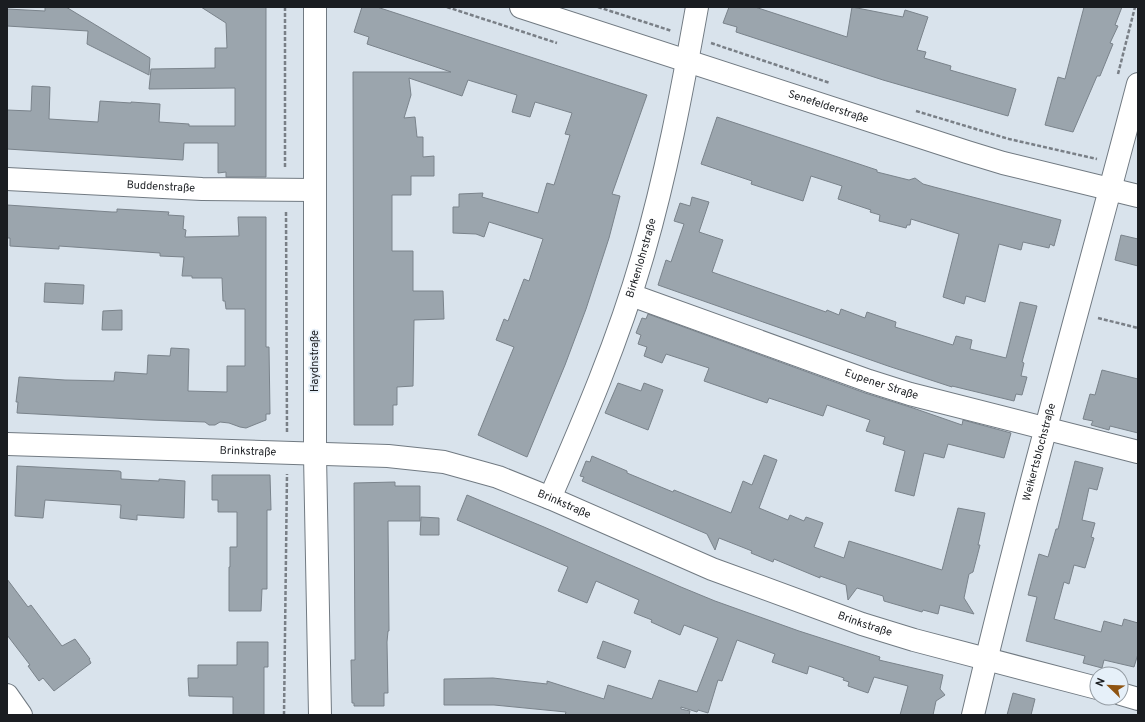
<svg xmlns="http://www.w3.org/2000/svg" width="1145" height="722" viewBox="0 0 1145 722" font-family="Overpass,sans-serif">
<style>
.building{fill:#9ba5ad;stroke:#7a838b}
.lines{fill:none;stroke-linecap:round;stroke-linejoin:round}
.minor-casing{stroke:#717a82;stroke-width:24}
.path{stroke:#797f86;stroke-width:2.5;stroke-dasharray:4 2;stroke-linecap:butt}
.minor{stroke:#fff;stroke-width:22}
.labels{text-anchor:middle;dominant-baseline:central;stroke-width:3.5;stroke-linejoin:round;paint-order:stroke}
.street-label{font-size:11px;fill:#1a1d21;stroke:#e6f0f9}
</style>
<rect width="100%" height="100%" fill="#d9e3ec"/>
<!-- building -->
<g class="building">
<polygon points="45,7 66,7 150,58 149,75 87,44 88,31 7,26 7,9 45,11"/>
<polygon points="201,7 266,7 266,177 226,177 226,172 218,173 218,143 184,143 183,160 7,149 7,110 31,111 32,86 50,87 49,119 98,122 100,101 131,103 131,102 160,104 159,122 189,124 189,126 235,126 235,88 149,89 151,69 215,68 215,48 227,48 226,23"/>
<polygon points="362,7 377,7 647,95 612,194 620,196 609,238 586,309 565,365 527,457 478,435 514,347 496,340 504,319 508,321 524,279 529,281 543,239 489,222 484,237 476,234 453,233 453,207 459,207 459,194 483,193 482,197 538,213 547,183 554,185 570,135 565,134 572,113 535,102 530,117 512,112 517,95 497,89 468,80 462,96 409,78 411,95 404,118 415,117 417,137 423,137 423,157 434,156 434,176 411,176 411,195 392,195 392,251 413,251 413,291 443,291 444,319 414,320 413,386 397,387 397,405 393,405 393,425 354,425 353,72 451,72 367,44 369,37 354,32"/>
<polygon points="729,7 755,7 847,37 852,7 903,17 905,10 928,17 917,50 926,52 924,58 951,66 950,70 1016,89 1008,116 883,80 736,32 737,27 723,23"/>
<polygon points="1084,7 1122,7 1115,25 1118,26 1110,43 1113,44 1100,76 1097,76 1073,132 1045,125 1058,77 1065,79"/>
<polygon points="717,117 877,170 877,172 909,180 915,178 923,184 934,187 1061,220 1054,246 1050,244 1049,248 1023,242 1021,250 999,244 985,302 966,296 964,304 943,297 959,234 911,219 910,225 907,225 906,228 879,221 880,215 870,212 871,210 838,199 842,186 811,176 803,201 751,184 752,181 701,164"/>
<polygon points="692,197 709,202 699,232 723,240 712,272 826,312 827,310 839,315 841,309 865,318 867,312 896,322 895,327 953,345 956,336 972,340 970,349 1006,358 1020,302 1037,306 1022,362 1024,363 1021,376 1027,377 1022,395 1016,394 1014,401 952,386 952,387 888,366 658,285 666,260 671,262 684,224 674,221 680,203 690,206"/>
<polygon points="7,205 112,212 117,212 117,209 169,212 168,215 184,216 183,229 186,230 185,237 239,236 238,217 266,217 266,347 269,347 270,414 266,414 266,420 246,428 240,427 229,423 220,422 215,425 209,425 205,422 151,420 17,413 18,402 16,402 19,377 65,380 114,381 115,372 147,374 148,355 170,356 171,348 189,349 188,391 227,392 227,366 245,366 245,309 226,309 225,301 223,301 222,278 192,278 192,276 182,276 184,257 160,256 160,253 59,246 59,249 10,246 10,238 7,238"/>
<polygon points="1121,235 1138,239 1138,266 1115,260"/>
<polygon points="45,283 84,285 83,304 44,302"/>
<polygon points="122,310 122,330 102,330 103,311"/>
<polygon points="648,314 865,393 913,408 962,425 963,420 1011,433 1004,458 948,444 944,458 924,453 914,496 895,491 905,451 883,444 885,437 866,431 870,420 827,405 823,416 769,398 767,403 704,381 709,368 666,354 662,363 644,356 647,347 638,344 641,335 636,333 642,318 646,319"/>
<polygon points="1102,370 1138,379 1138,433 1110,426 1109,430 1091,425 1093,421 1083,419 1090,394 1095,395"/>
<polygon points="618,383 641,391 644,383 663,390 648,430 605,413"/>
<polygon points="764,455 777,460 759,508 788,520 790,515 804,521 806,517 823,523 814,547 844,558 849,541 942,570 958,508 985,513 978,545 980,545 973,572 969,574 964,598 974,614 940,605 938,614 923,610 922,612 884,601 883,596 857,588 848,600 846,585 820,576 820,578 774,559 773,562 751,553 752,551 719,538 715,550 707,534 582,481 584,477 580,476 586,461 590,462 592,456 627,471 627,473 673,492 674,490 731,513 743,481 752,485"/>
<polygon points="1075,461 1103,468 1097,490 1089,488 1082,520 1095,523 1091,537 1094,538 1085,568 1074,565 1069,584 1064,582 1054,619 1101,632 1104,621 1122,626 1124,619 1138,623 1138,654 1134,667 1104,660 1102,668 1083,663 1085,656 1026,641 1037,597 1028,595 1039,554 1048,557 1056,529 1058,529"/>
<polygon points="17,466 119,471 121,472 121,479 159,481 159,479 185,481 184,518 137,515 137,520 120,518 121,505 45,500 43,518 15,516"/>
<polygon points="212,475 270,475 271,510 267,510 267,589 262,589 261,611 229,611 229,567 230,567 230,547 237,547 237,512 218,512 218,500 212,500"/>
<polygon points="395,482 395,486 420,486 420,521 388,521 389,631 388,631 387,642 388,693 384,693 384,706 354,706 354,703 352,703 351,660 355,660 354,483"/>
<polygon points="467,495 544,527 681,587 715,601 799,631 877,656 880,657 879,660 943,675 940,689 945,695 936,701 933,715 900,715 908,686 874,677 868,693 848,686 849,682 843,680 844,678 809,666 807,674 772,662 775,654 737,640 722,681 718,680 708,713 698,710 697,712 681,707 681,709 690,711 689,715 565,715 566,712 494,705 444,705 444,679 493,678 547,684 547,681 604,699 608,685 652,699 659,680 697,692 718,638 684,625 680,635 651,622 652,620 634,613 639,600 596,581 587,603 558,591 568,567 457,520"/>
<polygon points="421,517 439,518 439,535 420,535"/>
<polygon points="7,579 28,607 31,605 62,646 75,639 90,659 89,659 91,663 54,691 43,678 39,681 28,666 30,665 7,635"/>
<polygon points="603,641 631,651 625,668 597,658"/>
<polygon points="237,642 268,642 268,667 264,667 264,715 233,715 233,697 189,696 188,678 198,678 198,665 237,665"/>
<polygon points="1013,693 1035,699 1031,715 1007,715"/>
</g>
<g class="lines">
<defs>
<g id="minor">
<polyline points="315,7 315,455 320,715"/>
<path id="s1" d="M521,7L967,152L1003,163L1138,196"/>
<path id="s2" d="M7,179L202,189L315,190"/>
<path id="s3" d="M631,295L869,381L910,394L1138,452"/>
<path id="s4" d="M7,444L388,456L444,462L498,477L550,498L712,569L862,624L914,640L1097,688"/>
<path id="s5" d="M550,498C584,420 618,341 642,258C666,176 682,91 697,7"/>
<polyline points="1121,694 1138,699"/>
<polyline points="7,695 21,715"/>
<path id="s6" d="M973,715C1023,503 1083,294 1138,84"/>
</g>
</defs>
<!-- minor casing -->
<use href="#minor" class="minor-casing"/>
<!-- path -->
<g class="path">
<polyline points="285,7 285,169"/>
<polyline points="447,7 557,43"/>
<polyline points="598,7 672,31"/>
<polyline points="711,43 830,83"/>
<polyline points="1118,74 1135,7"/>
<polyline points="916,111 1009,139 1097,159"/>
<polyline points="286,212 287,433"/>
<polyline points="1098,318 1138,328"/>
<polyline points="284,715 287,474"/>
</g>
<!-- minor -->
<use href="#minor" class="minor"/>
</g>
<g class="labels">
<!-- street labels -->
<g class="street-label">
<text stroke="none"><textPath href="#s1" startOffset="323">Senefelderstraße</textPath></text>
<text stroke="none"><textPath href="#s2" startOffset="154">Buddenstraße</textPath></text>
<text stroke="none"><textPath href="#s5" startOffset="257">Birkenlohrstraße</textPath></text>
<text transform="translate(315 361) rotate(-90)">Haydnstraße</text>
<text stroke="none"><textPath href="#s3" startOffset="266">Eupener Straße</textPath></text>
<text stroke="none"><textPath href="#s4" startOffset="241">Brinkstraße</textPath></text>
<text stroke="none"><textPath href="#s6" startOffset="271">Weikertsblochstraße</textPath></text>
<text stroke="none"><textPath href="#s4" startOffset="565">Brinkstraße</textPath></text>
<text stroke="none"><textPath href="#s4" startOffset="889">Brinkstraße</textPath></text>
</g>
</g>
<!-- border -->
<rect width="1145" height="722" fill="none" stroke="#1a1d21" stroke-width="16"/>
<!-- north arrow -->
<g transform="translate(1109 686) rotate(293)"><circle r="19" fill="#e6f0f9" stroke="#949ca3"/>
<path d="M0-3L7 15L0 10L-7 15Z" fill="#8f5411"/>
<text y="-6" font-size="11" font-weight="bold" text-anchor="middle" fill="#1a1d21">N</text>
</g>
</svg>
